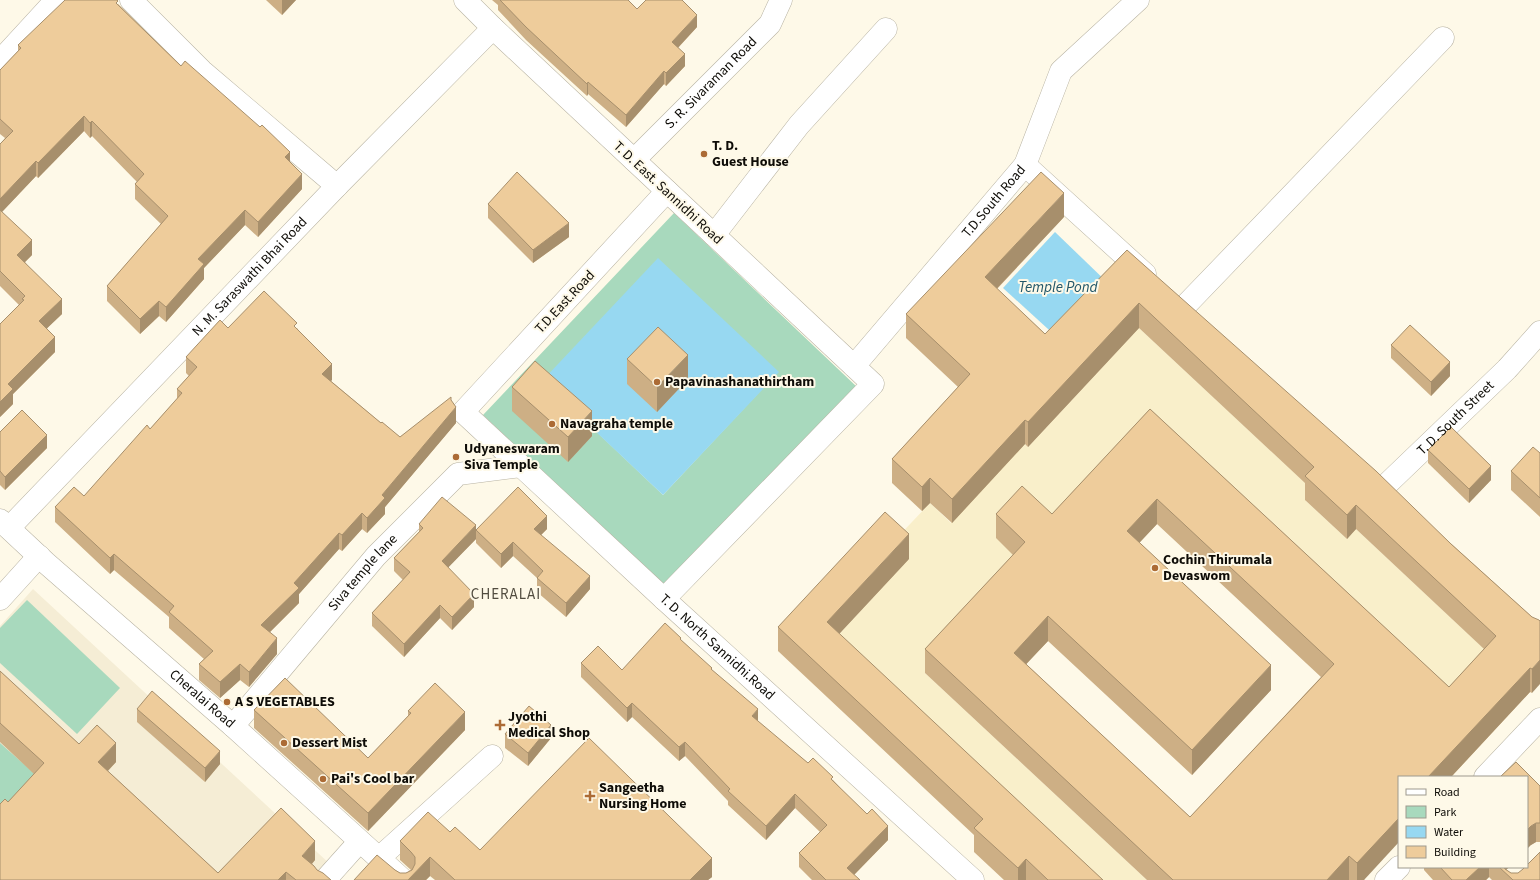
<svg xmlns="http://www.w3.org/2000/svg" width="1540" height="880" viewBox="0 0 1540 880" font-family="'Source Sans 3',sans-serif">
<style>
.built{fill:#f5edd5}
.green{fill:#a8d9bd;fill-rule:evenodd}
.sand{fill:#f9efca}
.water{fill:#97d8f1}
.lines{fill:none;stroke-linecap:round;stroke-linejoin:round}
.pedestrian-casing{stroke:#b8b3a3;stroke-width:23}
.minor-casing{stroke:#b8b3a3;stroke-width:23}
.tertiary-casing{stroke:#b8b3a3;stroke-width:23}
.pedestrian{stroke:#fff;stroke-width:22}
.minor{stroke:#fff;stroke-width:22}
.tertiary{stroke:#fff;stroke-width:22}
.wall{fill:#cdaf85;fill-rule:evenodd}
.shaded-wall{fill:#a78f6c}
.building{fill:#eecc9b;stroke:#a78f6c;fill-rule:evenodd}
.poi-dot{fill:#ac6b35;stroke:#fef9e8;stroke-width:1.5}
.labels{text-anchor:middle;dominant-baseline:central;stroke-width:4;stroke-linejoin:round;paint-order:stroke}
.street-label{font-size:14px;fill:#0e0c07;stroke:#fef9e8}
.poi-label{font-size:14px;font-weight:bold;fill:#0e0c07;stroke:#fef9e8;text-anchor:start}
.water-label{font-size:15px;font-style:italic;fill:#225769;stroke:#fef9e8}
.neighbourhood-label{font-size:15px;letter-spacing:1px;fill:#514c3f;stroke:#fef9e8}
</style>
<rect width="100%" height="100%" fill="#fef9e8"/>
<!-- built -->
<polygon class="built" points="33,589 331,865 317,880 0,880 0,626"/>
<!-- green -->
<g class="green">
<path d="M674,213L857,387L666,589L483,415ZM778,372L663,495L543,381Z"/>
<polygon points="27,600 120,688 77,734 0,663 0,628"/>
<polygon points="0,743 44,782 0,823"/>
</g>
<!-- sand -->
<polygon class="sand" points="1139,328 1314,491 1306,501 1347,539 1356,529 1496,660 1365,802 1424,689 1150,434 925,673 1147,880 1077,880 827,647 909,559 892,543 930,503 951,523 1001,422 1028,447"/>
<!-- water -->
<g class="water">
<polygon points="1055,232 1111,286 1060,340 1003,288"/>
<polygon points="658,258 779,372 663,495 542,381"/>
</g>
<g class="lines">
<defs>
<polyline id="pedestrian" points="664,599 873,384 714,235"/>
<g id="minor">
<polyline points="131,0 202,71 337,186"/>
<polyline points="465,0 493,28 714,235 799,125 886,29"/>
<path id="s1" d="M634,160L770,24L781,0"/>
<polyline points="1025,165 1061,71 1138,0"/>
<path id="s2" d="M667,191L463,412L664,599L973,880"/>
<polyline points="1183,308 1443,38"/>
<path id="s3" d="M854,366L1025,165L1145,274"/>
<path id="s4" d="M1385,486L1507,369L1540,332"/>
<path id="s5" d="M9,528L337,186L493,28"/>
<polyline points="0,599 39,556"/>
<path id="s6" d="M233,726L376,556L458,474L521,466"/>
<polyline points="379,858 492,756"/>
<polyline points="325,880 359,842"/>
</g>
<g id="tertiary">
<polyline points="0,61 56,0"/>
<path id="s7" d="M0,520L46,563L233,726L403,880"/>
<polyline points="1485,777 1540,719"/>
<polyline points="1386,880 1399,867"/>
</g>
</defs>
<!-- pedestrian casing -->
<use href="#pedestrian" class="pedestrian-casing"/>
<!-- minor casing -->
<use href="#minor" class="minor-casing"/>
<!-- tertiary casing -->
<use href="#tertiary" class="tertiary-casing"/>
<!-- pedestrian -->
<use href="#pedestrian" class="pedestrian"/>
<!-- minor -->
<use href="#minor" class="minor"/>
<!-- tertiary -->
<use href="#tertiary" class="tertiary"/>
</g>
<!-- wall -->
<g class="wall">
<polygon points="266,0 296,0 282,15"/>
<polygon points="492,0 628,0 637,9 697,27 678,48 685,66 666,86 664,84 626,127 588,94 587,96 526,40 498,10 498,5"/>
<polygon points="118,4 181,66 290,162 302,189 258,237 245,225 204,268 204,279 166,322 159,316 140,334 107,301 107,286 161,224 135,199 135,184 137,182 92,136 90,138 84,131 38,178 36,176 2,212 32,255 25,262 62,314 47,328 55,352 13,394 13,404 0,417 19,305 0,286 0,144 5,138 0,134 0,70 18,51 18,45"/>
<polygon points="488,204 569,237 533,263 488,218"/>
<path d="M1064,217L997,289L1045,334L1127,250L1532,617V693L1530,692L1451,777H1399L1364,880H1147L925,673V649L1013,555L996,538V514H1052L1150,409L1449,687L1484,649L1356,529L1347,539L1305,500V483L1139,328L1028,447L1025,444L952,523L930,503L922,511L892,483V459L958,387L906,338V314ZM1157,524L1321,677L1190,817L1026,664L1048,641L1192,775L1271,690L1139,543Z"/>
<polygon points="228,328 297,328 332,380 331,381 381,423 400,437 451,400 456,423 385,507 385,514 367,533 362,529 342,551 339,549 299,594 299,603 270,632 277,654 249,687 240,680 220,698 199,680 199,664 204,659 169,628 169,617 114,570 110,574 55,522 55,507 84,496 150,429 177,399 177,389 189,376 186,373 186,357"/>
<polygon points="1391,345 1450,376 1431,396 1391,358"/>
<polygon points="627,359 688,379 657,412 627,384"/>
<polygon points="512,387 592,436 568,462 512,411"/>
<polygon points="0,432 47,448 5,490 0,485"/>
<polygon points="1428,450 1491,480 1469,503 1428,463"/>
<polygon points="1540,453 1540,517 1511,490 1511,471"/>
<polygon points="419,524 476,539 448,567 474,607 452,630 440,618 404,657 372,626 372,613 403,580 394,571 394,558 419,532"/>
<polygon points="547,529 541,535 590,589 566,617 537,592 537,578 513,556 501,568 476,543 476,530"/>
<polygon points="909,559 839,634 1103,880 1004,880 974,852 974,835 778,651 778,627"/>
<polygon points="681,640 712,670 758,722 808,763 833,780 888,840 854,875 860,880 812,880 799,867 799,853 820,832 795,808 766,840 728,805 728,801 685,756 679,761 632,717 627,722 581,677 581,663 622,670"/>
<polygon points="0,671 79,744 116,762 108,771 218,873 315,860 312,864 317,870 331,880 0,880 8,802 34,774 0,742"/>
<polygon points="137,709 220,764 205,782 137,722"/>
<polygon points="254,710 368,758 408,716 408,711 465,730 368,831 254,728"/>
<polygon points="505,734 551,738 528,766 505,748"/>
<polygon points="1540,786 1540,842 1536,842 1531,845"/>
<polygon points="450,832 480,850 712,877 708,880 435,880 430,876 426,880 354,880 395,870 400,873 406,873 411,870 400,860 400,841"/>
<polygon points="1424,867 1509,867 1506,870 1511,873 1540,880 1492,880 1489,877 1486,880 1433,880 1424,870"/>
</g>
<!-- shaded-wall -->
<g class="shaded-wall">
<polygon points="282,0 296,0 282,15"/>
<polygon points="697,15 697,27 672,54 672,42"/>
<polygon points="685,54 685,66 666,86 666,73"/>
<polygon points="664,71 664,84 626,127 626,115"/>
<polygon points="588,82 588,94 587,96 587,84"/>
<polygon points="84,116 84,131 38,178 38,163"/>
<polygon points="92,121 92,136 90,138 90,123"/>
<polygon points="290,152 290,167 285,157"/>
<polygon points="36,161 36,176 0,214 0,199"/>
<polygon points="302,174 302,189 258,237 258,222"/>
<polygon points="1064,193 1064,217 985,301 985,277"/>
<polygon points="245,210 245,225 204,268 204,279 166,322 166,307 198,259"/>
<polygon points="569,223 569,237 533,263 533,250"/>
<polygon points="32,240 32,255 17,270 17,255"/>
<polygon points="62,299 62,314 39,336 39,321"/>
<polygon points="159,301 159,316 140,334 140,319"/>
<polygon points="1139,303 1139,328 1028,447 1028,422"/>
<polygon points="55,337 55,352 13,394 13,404 0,417 0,402 8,384"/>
<polygon points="688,355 688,379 657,412 657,387"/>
<polygon points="1450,362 1450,376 1431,396 1431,382"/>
<polygon points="332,364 332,380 322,389 322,374"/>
<polygon points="456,407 456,423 385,507 385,514 367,533 367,518 382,495"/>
<polygon points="592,411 592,436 568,462 568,437"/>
<polygon points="1025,420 1025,444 952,523 952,499"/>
<polygon points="47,435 47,448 5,490 5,477"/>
<polygon points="1491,466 1491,480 1469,503 1469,489"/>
<polygon points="930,478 930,503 922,511 922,487"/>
<polygon points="1157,499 1157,524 1127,556 1127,531"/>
<polygon points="1356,505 1356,529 1347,539 1347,515"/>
<polygon points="362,513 362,529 342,551 342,535"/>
<polygon points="547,516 547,529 534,542 534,529"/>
<polygon points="476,525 476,539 442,574 442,561"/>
<polygon points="339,533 339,549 299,594 299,603 261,641 261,625 294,583"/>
<polygon points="909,534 909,559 827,647 827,622"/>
<polygon points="513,542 513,556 501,568 501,554"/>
<polygon points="114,554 114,570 110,574 110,558"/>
<polygon points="590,576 590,589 566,617 566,603"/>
<polygon points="474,594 474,607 452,630 452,617"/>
<polygon points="440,605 440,618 404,657 404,644"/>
<polygon points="1048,616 1048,641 1014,677 1014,653"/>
<polygon points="277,638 277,654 249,687 249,672"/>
<polygon points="1540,660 1540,684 1532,693 1532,669"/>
<polygon points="240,664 240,680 220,698 220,682"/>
<polygon points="1271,665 1271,690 1192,775 1192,750"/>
<polygon points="1530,668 1530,692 1451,777 1428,777"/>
<polygon points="632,703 632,717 627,722 627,708"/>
<polygon points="758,709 758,723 752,716"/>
<polygon points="465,712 465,730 368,831 368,813"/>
<polygon points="551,725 551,738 528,766 528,753"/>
<polygon points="685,742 685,756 679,761 679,747"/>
<polygon points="116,743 116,762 98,781 98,762"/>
<polygon points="220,751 220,764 205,782 205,768"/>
<polygon points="795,794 795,808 766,840 766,826"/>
<polygon points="1399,808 1399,842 1364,880 1357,880 1357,863"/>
<polygon points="1536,823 1536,842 1531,845 1527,849 1527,830 1531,826"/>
<polygon points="888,826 888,840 849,880 847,868"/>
<polygon points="315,841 315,860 302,875 302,856"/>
<polygon points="1349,856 1349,880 1327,880"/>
<polygon points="430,857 430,876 426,880 408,880"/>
<polygon points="712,858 712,877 708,880 690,880"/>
<polygon points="1026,859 1026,880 1018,880 1018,868"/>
<polygon points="1480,867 1489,867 1489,877 1486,880 1466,880"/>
<polygon points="1502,867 1509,867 1505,871"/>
<polygon points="286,872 286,880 278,880"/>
</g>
<!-- building -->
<g class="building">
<polygon points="65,0 117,0 118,1 116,3 181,66 185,61 260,127 262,125 290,152 285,157 302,174 258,222 245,210 198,259 204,264 166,307 159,301 140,319 107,286 168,216 135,184 144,174 92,121 90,123 84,116 38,163 36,161 0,199 0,144 13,131 0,119 0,70 21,48 18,45"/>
<polygon points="500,0 628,0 637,9 646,0 682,0 697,15 672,42 685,54 666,73 664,71 626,115 588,82 587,84 526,27"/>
<polygon points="517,172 569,223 533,250 488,204"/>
<path d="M1041,172L1064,193L985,277L1045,334L1127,250L1376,471L1451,544L1532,617L1539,620L1540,621V660L1532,669L1530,668L1428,777H1399V808L1398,809L1399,810V818L1357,863L1349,856L1327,880H1173L925,649L1025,542L996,514L1022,486L1052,514L1150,409L1449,687L1496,636L1356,505L1347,515L1305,476L1314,467L1139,303L1028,422L1025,420L952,499L930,478L922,487L892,459L970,374L906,314ZM1157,499L1334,664L1190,817L1014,653L1048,616L1192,750L1271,665L1127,531Z"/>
<polygon points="0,210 32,240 17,255 62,299 39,321 55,337 8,384 13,389 0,402 0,324 24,300 22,299 25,296 0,271"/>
<polygon points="264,291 297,323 294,326 332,364 322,374 381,423 382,422 400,437 451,397 451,400 456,407 382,495 385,498 367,518 362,513 342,535 339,533 294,583 299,588 261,625 277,638 249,672 240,664 220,682 199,664 213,651 169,612 174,606 114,554 110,558 55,507 74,487 84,496 147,425 150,429 182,393 177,389 197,367 186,357 220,320 228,328"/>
<polygon points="1410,325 1450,362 1431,382 1391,345"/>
<polygon points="658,327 688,355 657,387 627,359"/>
<polygon points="535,361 592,411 568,437 512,387"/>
<polygon points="22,410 47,435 5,477 0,471 0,432"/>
<polygon points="1451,427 1491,466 1469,489 1428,450"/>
<polygon points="1533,447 1540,453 1540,498 1511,471"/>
<polygon points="518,487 547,516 534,529 590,576 566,603 537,578 543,571 513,542 501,554 476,530"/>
<polygon points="442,497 476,525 442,561 474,594 452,617 440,605 404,644 372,613 410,572 394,558 423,528 419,524"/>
<polygon points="885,512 909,534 827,622 1103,880 1048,880 1026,859 1018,868 974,828 983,819 778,627"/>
<polygon points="665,623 681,638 680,639 712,668 711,669 758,709 752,716 808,763 813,758 833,777 831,779 867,814 872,809 888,826 847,868 860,880 826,880 799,853 827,825 795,794 766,826 728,791 730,789 685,742 679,747 632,703 627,708 581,663 598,646 622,670"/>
<polygon points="0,671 79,744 97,725 116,743 98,762 218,873 281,808 315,841 302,856 314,866 317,870 323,873 331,880 296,880 286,872 278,880 0,880 0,804 5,799 8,802 44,763 0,723"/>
<polygon points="285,678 368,758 411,713 408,711 435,683 465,712 368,813 254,710"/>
<polygon points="152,691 220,751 205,768 137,709"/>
<polygon points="529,706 551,725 528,753 505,734"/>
<polygon points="589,738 712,858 690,880 455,880 430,857 408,880 354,880 377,855 395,870 400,873 406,873 412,870 415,864 415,857 411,852 400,841 428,812 450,832 455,827 480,850"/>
<polygon points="1516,762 1540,786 1540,823 1536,823 1531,826 1527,830 1527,777 1500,777"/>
<polygon points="1540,852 1540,880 1513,880 1499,867 1504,867 1505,869 1511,873 1518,873 1523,869 1525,867 1527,867 1527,865"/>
<polygon points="1440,867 1480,867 1466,880 1452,880"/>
</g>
<!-- markers -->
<g class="poi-dot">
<circle cx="704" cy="154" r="4"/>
<circle cx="657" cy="382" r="4"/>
<circle cx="552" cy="424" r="4"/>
<circle cx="456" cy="457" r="4"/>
<circle cx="1155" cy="568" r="4"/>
<circle cx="227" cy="702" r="4"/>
<path d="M498 719h4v4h4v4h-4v4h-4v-4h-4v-4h4z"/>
<circle cx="284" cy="743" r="4"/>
<circle cx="323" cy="779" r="4"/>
<path d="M588 790h4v4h4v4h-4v4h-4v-4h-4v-4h4z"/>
</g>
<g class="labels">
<!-- street labels -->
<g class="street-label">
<text stroke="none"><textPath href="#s1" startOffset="109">S. R. Sivaraman Road</textPath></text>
<text transform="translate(668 193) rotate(43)">T. D. East. Sannidhi Road</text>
<text stroke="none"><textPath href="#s3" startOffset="216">T.D.South Road</textPath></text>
<text stroke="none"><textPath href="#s5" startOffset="348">N. M. Saraswathi Bhai Road</textPath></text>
<text transform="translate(565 302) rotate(-47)">T.D.East.Road</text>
<text stroke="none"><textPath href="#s4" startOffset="98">T. D. South Street</textPath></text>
<text stroke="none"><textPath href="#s6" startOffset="201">Siva temple lane</textPath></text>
<text stroke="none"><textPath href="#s2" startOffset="647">T. D. North Sannidhi.Road</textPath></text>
<text stroke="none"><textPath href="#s7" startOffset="270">Cheralai Road</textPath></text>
</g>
<!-- poi labels -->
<g class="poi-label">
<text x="712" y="146">T. D.<tspan x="712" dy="16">Guest House</tspan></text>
<text x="665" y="382">Papavinashanathirtham</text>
<text x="560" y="424">Navagraha temple</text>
<text x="464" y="449">Udyaneswaram<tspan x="464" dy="16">Siva Temple</tspan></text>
<text x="1163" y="560">Cochin Thirumala<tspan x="1163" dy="16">Devaswom</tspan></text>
<text x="235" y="702">A S VEGETABLES</text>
<text x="508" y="717">Jyothi<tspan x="508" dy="16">Medical Shop</tspan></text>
<text x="292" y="743">Dessert Mist</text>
<text x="331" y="779">Pai's Cool bar</text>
<text x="599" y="788">Sangeetha<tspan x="599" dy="16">Nursing Home</tspan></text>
</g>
<!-- water labels -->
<g class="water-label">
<text x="1058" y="287">Temple Pond</text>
</g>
<!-- neighbourhood labels -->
<g class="neighbourhood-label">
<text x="506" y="594">CHERALAI</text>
</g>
</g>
<!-- legend -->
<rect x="1398" y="776" width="130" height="92" fill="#fef9e8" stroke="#9e9a8e"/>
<rect x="1406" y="789" width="20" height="6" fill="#ffffff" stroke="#9e9a8e"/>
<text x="1434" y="796" font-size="12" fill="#0e0c07">Road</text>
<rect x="1406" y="806" width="20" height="12" fill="#a8d9bd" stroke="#9e9a8e"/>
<text x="1434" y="816" font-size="12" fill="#0e0c07">Park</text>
<rect x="1406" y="826" width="20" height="12" fill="#97d8f1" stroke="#9e9a8e"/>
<text x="1434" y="836" font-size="12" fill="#0e0c07">Water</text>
<rect x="1406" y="846" width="20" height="12" fill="#eecc9b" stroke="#9e9a8e"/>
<text x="1434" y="856" font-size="12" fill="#0e0c07">Building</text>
</svg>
